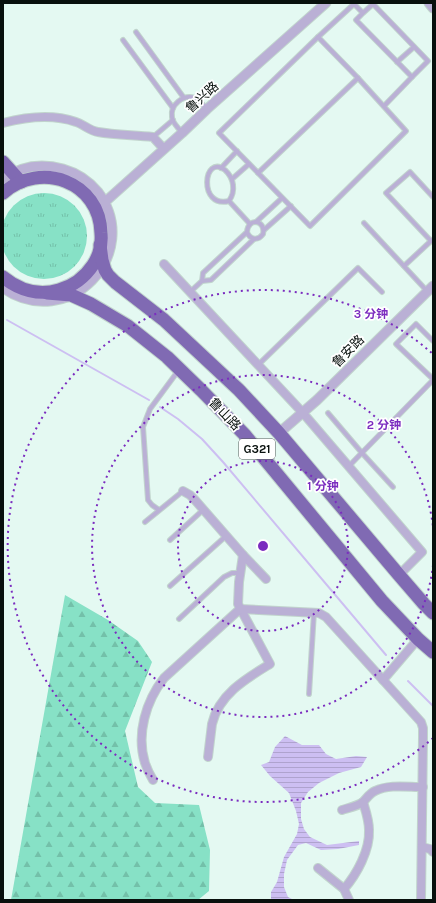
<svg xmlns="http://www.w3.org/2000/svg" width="436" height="903" viewBox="0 0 436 903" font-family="Karla,'Noto Sans SC',sans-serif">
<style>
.grass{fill:url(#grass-tufts)}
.forest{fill:url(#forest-firs)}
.water{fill:url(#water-rules)}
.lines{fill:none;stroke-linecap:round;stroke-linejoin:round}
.stream{stroke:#cdbff2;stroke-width:2}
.service-casing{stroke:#c1d4cd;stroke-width:6}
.minor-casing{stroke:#c1d4cd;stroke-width:10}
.tertiary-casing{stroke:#c1d4cd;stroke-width:11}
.trunk-casing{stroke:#c1d4cd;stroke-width:15}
.service{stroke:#bab0d5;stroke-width:4}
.minor{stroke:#bab0d5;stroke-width:8}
.tertiary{stroke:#bab0d5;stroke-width:9}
.trunk{stroke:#806ab3;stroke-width:13}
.ring{fill:none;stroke:#7b2cbf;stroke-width:2;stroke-dasharray:2 4}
.labels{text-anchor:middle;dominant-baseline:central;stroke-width:3.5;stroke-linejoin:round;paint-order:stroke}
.shield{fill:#fff;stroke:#525856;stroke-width:1}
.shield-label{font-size:12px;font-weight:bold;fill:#08100d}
.street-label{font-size:13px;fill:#08100d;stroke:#fff}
.centre{fill:#7b2cbf;stroke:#fff;stroke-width:2}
.ring-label{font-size:12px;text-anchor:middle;font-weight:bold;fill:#7b2cbf;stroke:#fff;stroke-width:3.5;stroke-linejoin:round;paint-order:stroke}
</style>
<defs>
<pattern id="grass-tufts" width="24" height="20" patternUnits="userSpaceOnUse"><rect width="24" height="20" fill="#87e1c6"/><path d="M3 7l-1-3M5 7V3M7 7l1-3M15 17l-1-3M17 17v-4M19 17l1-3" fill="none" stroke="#73c0a9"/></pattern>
<pattern id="forest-firs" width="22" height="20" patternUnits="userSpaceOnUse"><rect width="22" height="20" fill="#87e1c6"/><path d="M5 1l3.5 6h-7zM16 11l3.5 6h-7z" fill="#73c0a9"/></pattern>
<pattern id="water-rules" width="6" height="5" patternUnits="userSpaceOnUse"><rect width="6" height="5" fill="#cdbff2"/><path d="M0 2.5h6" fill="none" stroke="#afa3ce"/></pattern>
</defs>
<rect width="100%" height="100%" fill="#e4f9f2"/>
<!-- grass -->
<circle class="grass" cx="44" cy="236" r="43"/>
<!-- forest -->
<polygon class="forest" points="65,595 108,620 138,641 152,662 125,731 138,787 155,803 199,805 210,850 209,891 198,900 11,900"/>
<!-- water -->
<polygon class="water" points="285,736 302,745 319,745 326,754 336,759 356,756 367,757 361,767 339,773 319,783 308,792 301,803 301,819 304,829 310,837 327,845 359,841 359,845 338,849 321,850 306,843 298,845 287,860 284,874 284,887 288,897 294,900 273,900 271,899 271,892 277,882 284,857 297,834 299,824 296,811 289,793 270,776 261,765 269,762 275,747"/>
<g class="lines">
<!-- stream -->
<g class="stream">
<polyline points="7,320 149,400"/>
<polyline points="160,407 178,419 202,439 223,462 386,655"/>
<polyline points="408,681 433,706"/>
</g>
<defs>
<g id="service">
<polyline points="353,3 363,13 373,4 428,61 412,77 356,20 363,13"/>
<polyline points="136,32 184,98"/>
<polygon points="318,37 358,78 406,131 310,226 219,133"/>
<polyline points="318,37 354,4"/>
<polyline points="123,40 173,108"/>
<polyline points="397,62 414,47"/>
<polyline points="384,106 412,77"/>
<path d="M182,133C179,128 172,123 172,117C170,105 183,94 195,98C199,100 203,105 207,109"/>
<polyline points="153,137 173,120"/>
<polyline points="221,168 237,151"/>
<polyline points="258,173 358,78"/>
<polyline points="232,179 249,164"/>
<path d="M229,201C198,209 203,153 225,170C234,178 236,191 229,201L250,224"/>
<polyline points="256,222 282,198"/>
<polyline points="364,223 427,291"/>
<polyline points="264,230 291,206"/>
<polyline points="431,241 386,193 410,172 433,197"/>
<polyline points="404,266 432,240"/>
<path d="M202,281L203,273L247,232C248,217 266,220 263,234C258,241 250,240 247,232"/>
<polyline points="190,292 202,281 211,280 254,239"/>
<polyline points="433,341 416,324 396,344 433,379"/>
<polyline points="258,365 358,268 382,292"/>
<polyline points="328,413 362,453 393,487"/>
<polyline points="349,466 433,380"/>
<polyline points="159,510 152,505 148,500 143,427 150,409 178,371"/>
<polyline points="145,522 183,491"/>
<polyline points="170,540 203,510"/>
<polyline points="170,586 226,536"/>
<polyline points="179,619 224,577 232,573 240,573"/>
<polyline points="309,694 314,612"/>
</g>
<g id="minor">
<path d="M3,123C26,117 53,114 76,122C83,124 90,131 98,132C115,135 135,135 153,137L164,149"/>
<polyline points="164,264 303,413 422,552 399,575"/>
<polyline points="183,491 190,495 195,500 243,555 266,579"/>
<polyline points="383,680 418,639"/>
<path d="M208,757L212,724C219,694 247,678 270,664L238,604L239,582L243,555"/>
<path d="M153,780C150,775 147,769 145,763C136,734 146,701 164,678L240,609L319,613L326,617L421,722L423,728V737L421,900"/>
<path d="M342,810C348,808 358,806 363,802C367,798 370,793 375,791C389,784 407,787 423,787"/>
<polyline points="422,847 430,849 433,852"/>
<polyline points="318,868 344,889 349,900"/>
<path d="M344,889C357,874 370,850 369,830C369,820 366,812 363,802"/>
</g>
<g id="tertiary">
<polyline points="429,3 433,8"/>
<path d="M3,179C21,166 42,163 63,169C77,173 89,181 98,192C144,254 68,333 3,288"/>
<polyline points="96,210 182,133 207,109 326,3"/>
<polyline points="279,433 317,400 433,286"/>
</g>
<g id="trunk">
<polyline points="3,162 21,182"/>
<path d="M3,193C41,160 100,182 101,233C102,244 99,256 93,265C85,277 73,286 59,290C39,296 19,290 3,277"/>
<polyline points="100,245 102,260 105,270 108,275 115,282 164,320 239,390 279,433 399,575 424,604 433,613"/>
<polyline points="47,293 71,295 91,304 128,326 167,357 201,390 244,434 382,601 418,639 433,652"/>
</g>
</defs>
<!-- service casing -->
<use href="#service" class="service-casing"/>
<!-- minor casing -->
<use href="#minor" class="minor-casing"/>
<!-- tertiary casing -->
<use href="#tertiary" class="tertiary-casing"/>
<!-- trunk casing -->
<use href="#trunk" class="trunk-casing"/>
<!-- service -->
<use href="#service" class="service"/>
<!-- minor -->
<use href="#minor" class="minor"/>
<!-- tertiary -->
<use href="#tertiary" class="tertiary"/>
<!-- trunk -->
<use href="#trunk" class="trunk"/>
</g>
<!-- distance rings -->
<g class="ring">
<circle cx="263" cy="546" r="85"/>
<path d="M433 565A171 171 0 1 1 433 527"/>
<path d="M433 738A256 256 0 1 1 433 354"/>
</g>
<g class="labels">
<!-- shield labels -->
<rect class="shield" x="239" y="439" width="36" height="20" rx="3"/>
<g class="shield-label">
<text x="257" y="449">G321</text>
</g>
<!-- street labels -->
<g class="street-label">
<text transform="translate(202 97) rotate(-42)">鲁兴路</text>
<text transform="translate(348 351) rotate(-45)">鲁安路</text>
<text transform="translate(225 414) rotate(46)">鲁山路</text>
</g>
</g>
<circle cx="263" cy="546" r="6" class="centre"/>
<g class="ring-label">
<text x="371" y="318">3 分钟</text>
<text x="384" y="429">2 分钟</text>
<text x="323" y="490">1 分钟</text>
</g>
<!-- border -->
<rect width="436" height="903" fill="none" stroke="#08100d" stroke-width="8"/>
</svg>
